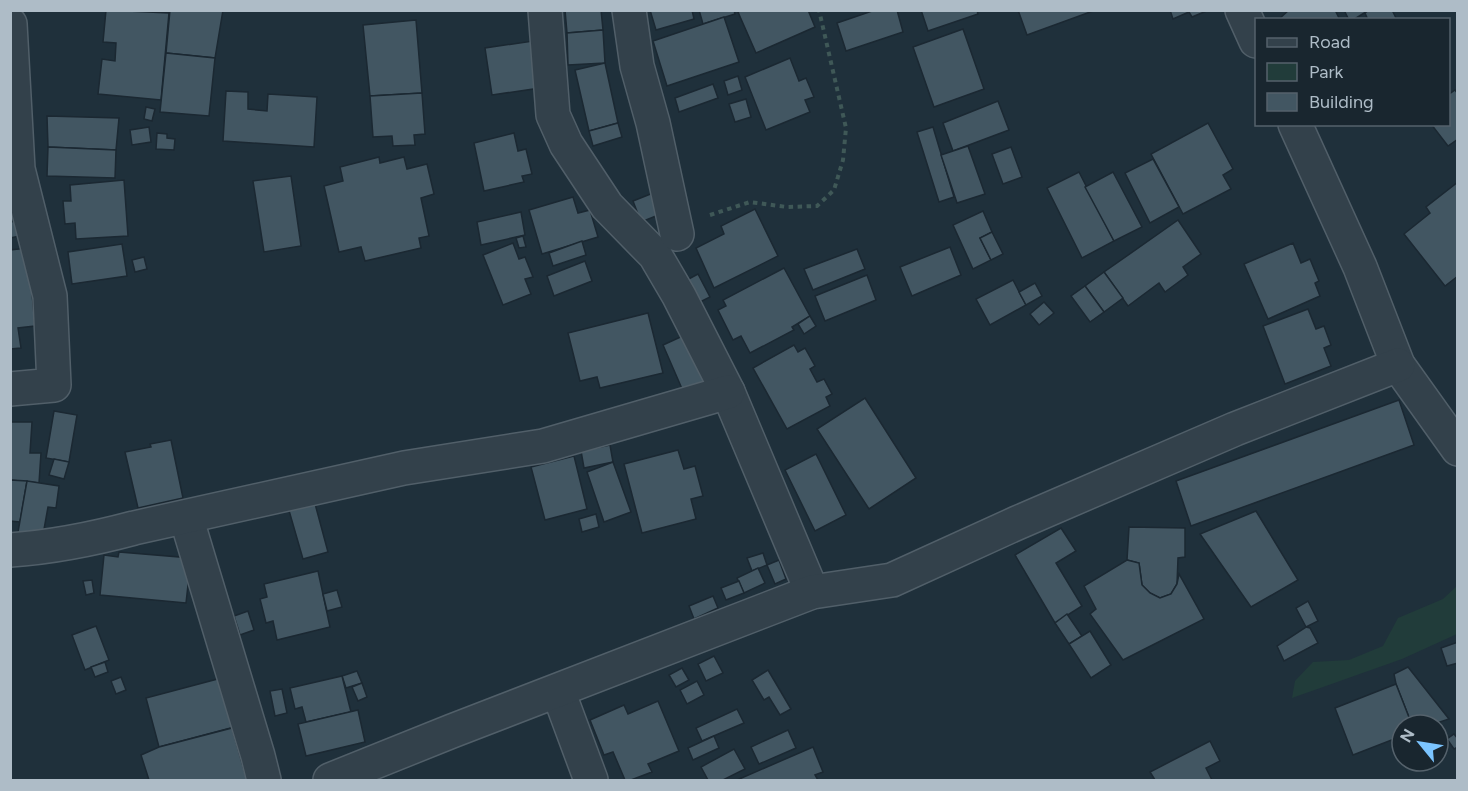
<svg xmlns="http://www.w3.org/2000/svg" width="1468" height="791" viewBox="0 0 1468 791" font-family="Figtree,sans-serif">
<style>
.green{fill:#213c3a}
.building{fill:#425662;stroke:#1b2832;stroke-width:1.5}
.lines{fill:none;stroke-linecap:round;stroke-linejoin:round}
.street-casing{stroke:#515f69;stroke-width:36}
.path{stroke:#3f5857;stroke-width:4;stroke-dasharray:4.5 4.5;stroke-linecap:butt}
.street{stroke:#33414b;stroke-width:33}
</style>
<rect width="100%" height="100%" fill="#1f303b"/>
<!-- green -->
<polygon class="green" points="1457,586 1457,634 1402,659 1292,698 1295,681 1313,662 1349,660 1383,646 1398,618 1443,599"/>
<!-- building -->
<g class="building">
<polygon points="106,10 169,13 161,100 98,94 102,59 115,61 116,43 103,42"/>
<polygon points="170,10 223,10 215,58 166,53"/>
<polygon points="565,10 601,10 603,30 567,33"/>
<polygon points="650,10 692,10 694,19 656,30"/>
<polygon points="699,10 734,10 735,14 703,24"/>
<polygon points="742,10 808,10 815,27 756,53 738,12"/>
<polygon points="875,10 897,10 903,32 846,51 837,23"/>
<polygon points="921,10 977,10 978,14 928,31"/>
<polygon points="1018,10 1093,10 1093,11 1027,35"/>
<polygon points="1170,10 1209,10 1192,17 1189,12 1173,19"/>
<polygon points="1289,10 1335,10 1340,20 1278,20"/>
<polygon points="1344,10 1369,10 1353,20 1349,20"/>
<polygon points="1369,10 1392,10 1397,20 1368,20 1365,13"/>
<polygon points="724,17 739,62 667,86 653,41"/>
<polygon points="416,20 422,93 370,96 363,25"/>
<polygon points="963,29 984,89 934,107 913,47"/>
<polygon points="603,30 605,63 568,65 567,33"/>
<polygon points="533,41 540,88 492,95 485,48"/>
<polygon points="166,53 215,58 209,116 160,112"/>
<polygon points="790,58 799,81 806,78 814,97 805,100 810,112 766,130 745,77"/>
<polygon points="605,63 618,123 589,131 575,70"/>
<polygon points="738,76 742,90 728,95 724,81"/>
<polygon points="713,84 718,98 679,112 675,98"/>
<polygon points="1455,90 1458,94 1458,139 1448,146 1431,124 1448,124 1448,95"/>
<polygon points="226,91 248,92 248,109 267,111 268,94 317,97 314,147 223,141"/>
<polygon points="422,93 425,134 414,135 415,145 393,146 392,136 373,137 370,96"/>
<polygon points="746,99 751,117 735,122 729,104"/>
<polygon points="998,101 1009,130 953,151 943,123"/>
<polygon points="146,107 155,109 152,121 144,119"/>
<polygon points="47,116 119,118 116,150 48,147"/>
<polygon points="618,123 622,137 593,146 589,131"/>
<polygon points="1208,123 1233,169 1223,175 1231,189 1183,214 1151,154"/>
<polygon points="149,127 151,142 132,145 130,130"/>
<polygon points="933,127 954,197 939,202 917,132"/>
<polygon points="157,133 167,134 167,138 175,139 174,150 156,149"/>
<polygon points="514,133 518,151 526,149 532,174 522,176 524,182 484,191 474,143"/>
<polygon points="968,146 985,194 957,203 941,155"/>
<polygon points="48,147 116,150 115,178 47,176"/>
<polygon points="1011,147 1022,177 1003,184 992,154"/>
<polygon points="379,157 380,163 404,157 407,169 427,164 434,194 421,198 429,236 419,238 421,248 365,261 361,247 339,252 324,186 343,181 340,167"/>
<polygon points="1153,159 1179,207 1150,223 1125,173"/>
<polygon points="1079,172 1114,241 1082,258 1047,188"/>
<polygon points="1113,172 1142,227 1114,241 1085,187"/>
<polygon points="291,176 301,246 264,252 253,181"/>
<polygon points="124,180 128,236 76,239 75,223 65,224 63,201 71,201 70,185"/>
<polygon points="1458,182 1458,276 1445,286 1404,234 1430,213 1426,207"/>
<polygon points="653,193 661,214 641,222 633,201"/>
<polygon points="573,197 578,213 590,210 598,237 542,254 529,210"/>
<polygon points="755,209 778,256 714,288 696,248 724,234 721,226"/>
<polygon points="983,211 992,232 980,238 991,260 973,269 953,225"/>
<polygon points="521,212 525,235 481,245 477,222"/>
<polygon points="22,220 25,235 10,238 10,222"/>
<polygon points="1178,220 1201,254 1183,267 1188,275 1165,292 1159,283 1128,306 1104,272"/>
<polygon points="992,232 1003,254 991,260 980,238"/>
<polygon points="523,236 526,247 519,248 516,238"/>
<polygon points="582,241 586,255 553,266 549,253"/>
<polygon points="513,243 519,259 525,257 533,277 525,279 531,294 503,305 483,255"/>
<polygon points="1293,243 1301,263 1310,259 1319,281 1315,283 1320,296 1268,319 1244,264"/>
<polygon points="122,244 127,276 72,284 68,252"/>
<polygon points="950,247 961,275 912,296 900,267"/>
<polygon points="28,248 35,326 18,328 21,348 10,349 10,250"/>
<polygon points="857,249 865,269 813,290 804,269"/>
<polygon points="144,257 147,269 135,272 132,260"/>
<polygon points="585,261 592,281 554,296 547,276"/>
<polygon points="784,268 810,316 792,327 794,330 750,353 741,336 733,340 718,310 726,306 723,300"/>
<polygon points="1104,272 1123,298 1104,312 1085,286"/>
<polygon points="698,274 710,297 696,304 683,282"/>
<polygon points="867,275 876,300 825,321 815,296"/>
<polygon points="1013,280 1026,305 990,325 976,299"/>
<polygon points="1035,283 1042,296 1026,305 1019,292"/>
<polygon points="1085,286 1104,312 1090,322 1071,296"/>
<polygon points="1044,302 1054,313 1039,325 1030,314"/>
<polygon points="1308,309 1316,329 1324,326 1331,345 1324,348 1331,366 1285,384 1263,326"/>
<polygon points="648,313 663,373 600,388 597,377 580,381 568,333"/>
<polygon points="810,316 816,326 804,334 798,324"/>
<polygon points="687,334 707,380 683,391 663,345"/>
<polygon points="794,345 798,352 805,348 815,366 810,369 817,382 824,379 832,394 826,397 830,406 787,429 753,368"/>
<polygon points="865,398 916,478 869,509 817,429"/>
<polygon points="1399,400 1414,445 1191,526 1176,481"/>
<polygon points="54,411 77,415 69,462 46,458"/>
<polygon points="11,422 32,422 30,453 41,453 39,483 10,480"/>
<polygon points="171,440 183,498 138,508 125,452 151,447 150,444"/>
<polygon points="610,445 613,462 584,468 581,451"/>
<polygon points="678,450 684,469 695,466 703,496 691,499 696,519 642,533 624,464"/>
<polygon points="816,454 846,515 815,531 785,470"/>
<polygon points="574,456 587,509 545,520 531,467"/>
<polygon points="54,459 69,462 64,479 49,475"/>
<polygon points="613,462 631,512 604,522 587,472"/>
<polygon points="10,480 27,481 20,522 10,521"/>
<polygon points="27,481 59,486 56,508 48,507 43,535 18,532"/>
<polygon points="314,500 328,552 303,559 288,507"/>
<polygon points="1256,511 1298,580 1251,607 1200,534"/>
<polygon points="596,514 599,527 582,532 579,519"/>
<polygon points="1129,527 1185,528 1185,557 1178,558 1177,584 1171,594 1160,598 1150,593 1142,585 1139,563 1127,560"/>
<polygon points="1061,528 1076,551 1056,563 1082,606 1055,623 1015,555"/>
<polygon points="119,552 191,558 186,603 100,595 104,555 118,557"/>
<polygon points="763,553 767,565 752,571 747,558"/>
<polygon points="779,560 786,579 775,584 767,565"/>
<polygon points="1127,560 1139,563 1142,585 1150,593 1160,598 1171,594 1177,584 1179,574 1204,619 1123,660 1090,614 1096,609 1084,586"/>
<polygon points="758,568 765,583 744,593 737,578"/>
<polygon points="318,571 330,627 277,640 273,621 266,623 260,599 267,597 264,584"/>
<polygon points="92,580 94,593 86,595 83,581"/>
<polygon points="739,581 744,593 726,600 721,588"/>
<polygon points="337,590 342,607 327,611 323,594"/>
<polygon points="713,596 718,608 694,619 689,606"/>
<polygon points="1308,601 1318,621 1306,627 1296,608"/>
<polygon points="248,611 254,630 240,635 234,616"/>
<polygon points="1067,614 1082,636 1069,644 1055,623"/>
<polygon points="96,626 109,660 85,670 72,635"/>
<polygon points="1306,627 1310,628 1318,643 1284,661 1277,646"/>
<polygon points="1090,631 1111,665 1091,678 1069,644"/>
<polygon points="1458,642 1458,663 1447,666 1441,648"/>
<polygon points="714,656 723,673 706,681 698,664"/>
<polygon points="105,662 108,672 95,677 91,667"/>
<polygon points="1408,667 1449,719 1431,725 1412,725 1396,684 1394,674"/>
<polygon points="682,668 689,680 676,687 669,675"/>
<polygon points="768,670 791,709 780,715 769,697 764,700 752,680"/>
<polygon points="357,671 362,683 346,688 342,676"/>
<polygon points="229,676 242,725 159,747 146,698"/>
<polygon points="342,676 351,712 306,722 302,707 295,709 290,688"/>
<polygon points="121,677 126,690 116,694 111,681"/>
<polygon points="697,681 704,695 687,704 680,690"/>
<polygon points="362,683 367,697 358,701 352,687"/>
<polygon points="1396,684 1412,725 1402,725 1402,736 1353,755 1335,708"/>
<polygon points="282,689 287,713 275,716 270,691"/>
<polygon points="658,701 679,751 648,764 652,772 631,780 625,780 613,752 604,755 590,720 624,705 628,714"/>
<polygon points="737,709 744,723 702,741 696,728"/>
<polygon points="358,710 365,742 306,756 298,724"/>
<polygon points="232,728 247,780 149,780 141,755 159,747"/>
<polygon points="788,730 796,748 759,764 751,747"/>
<polygon points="1454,734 1458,739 1458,747 1454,749 1447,739"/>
<polygon points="714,736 719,748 693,760 688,748"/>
<polygon points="1210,741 1220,761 1206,768 1212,780 1155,780 1150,772"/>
<polygon points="813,747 823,772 815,775 818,780 737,780"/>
<polygon points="734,749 745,769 723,780 708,780 701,767"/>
</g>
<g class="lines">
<defs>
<g id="street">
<polyline points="545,10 553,115 566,144 607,206 655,255 679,296 728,392 812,592"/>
<polyline points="629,10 637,66 653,123 677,234"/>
<polyline points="1242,10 1256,41"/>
<polyline points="10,24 18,169 50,296 54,385 10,389"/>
<polyline points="1295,124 1360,267 1398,365 1458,449"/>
<polyline points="186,517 258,756 264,780"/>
<path d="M10,550C53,547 93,539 134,528L404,468L543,446L728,392"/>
<polyline points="558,691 591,780"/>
<polyline points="330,780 452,731 812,592 892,580 1017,523 1235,429 1398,365"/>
</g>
</defs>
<!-- street casing -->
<use href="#street" class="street-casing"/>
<!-- path -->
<polyline class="path" points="710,215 750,202 787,207 817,206 834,190 843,160 846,128 819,10"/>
<!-- street -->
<use href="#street" class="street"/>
</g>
<!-- border -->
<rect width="1468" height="791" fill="none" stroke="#aebcc7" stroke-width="24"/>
<!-- legend -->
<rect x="1255" y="18" width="195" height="108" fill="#19262f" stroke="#55626c" stroke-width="1.5"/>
<rect x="1267" y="38" width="30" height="9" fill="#33414b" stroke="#55626c" stroke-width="1.5"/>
<text x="1309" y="48" font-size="18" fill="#aebcc7">Road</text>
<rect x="1267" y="63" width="30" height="18" fill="#213c3a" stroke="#55626c" stroke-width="1.5"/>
<text x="1309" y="78" font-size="18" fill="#aebcc7">Park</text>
<rect x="1267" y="93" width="30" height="18" fill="#425662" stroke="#55626c" stroke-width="1.5"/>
<text x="1309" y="108" font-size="18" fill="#aebcc7">Building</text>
<!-- north arrow -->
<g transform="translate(1420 743) rotate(300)"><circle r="28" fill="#19262f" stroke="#55626c" stroke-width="1.5"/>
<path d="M0-4.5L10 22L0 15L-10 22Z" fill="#7bc4ff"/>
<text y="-9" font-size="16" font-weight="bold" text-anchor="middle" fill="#aebcc7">N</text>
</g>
</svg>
